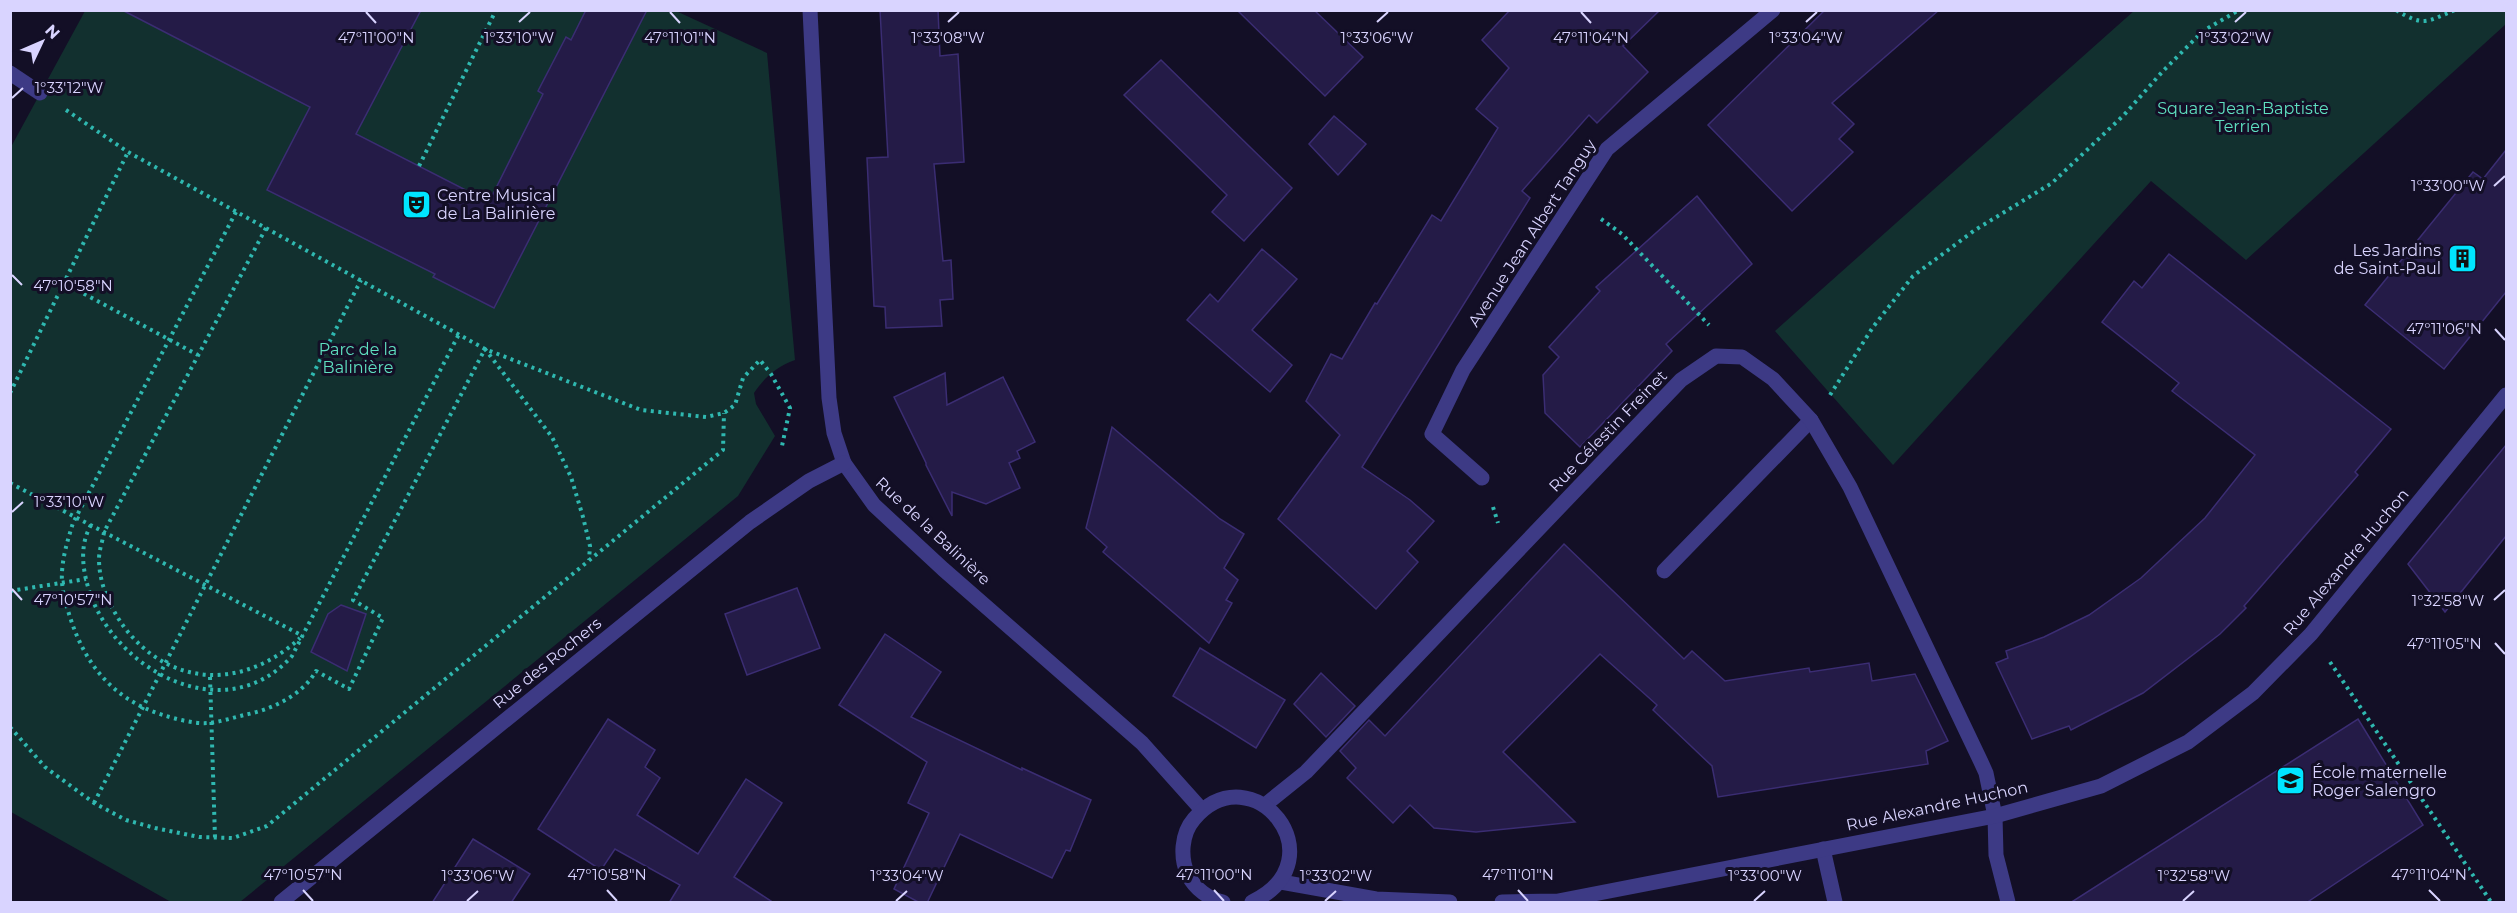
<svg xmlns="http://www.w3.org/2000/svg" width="2517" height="913" viewBox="0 0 2517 913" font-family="Montserrat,sans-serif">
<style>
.green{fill:#12302f}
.building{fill:#241b47;stroke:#3b2d73;stroke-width:1.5}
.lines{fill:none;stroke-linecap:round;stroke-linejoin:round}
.path{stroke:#2fb8b0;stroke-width:4;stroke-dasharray:3 4.5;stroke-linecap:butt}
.service{stroke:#3d3a85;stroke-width:15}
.minor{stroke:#3d3a85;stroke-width:15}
.ticks{fill:none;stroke:#d9d4ff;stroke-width:2}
.labels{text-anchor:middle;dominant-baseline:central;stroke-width:6;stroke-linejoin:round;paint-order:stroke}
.park-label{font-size:16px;fill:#5fe0c0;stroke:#130f26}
.poi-label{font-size:16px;fill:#d9d4ff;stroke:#130f26;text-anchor:start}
.street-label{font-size:16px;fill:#d9d4ff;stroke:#130f26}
.ticks-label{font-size:15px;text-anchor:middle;fill:#d9d4ff;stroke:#130f26;stroke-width:6;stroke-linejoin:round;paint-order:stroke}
</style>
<rect width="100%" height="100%" fill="#130f26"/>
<!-- green -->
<g class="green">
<polygon points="2135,10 2506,10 2506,24 2246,260 2151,181 1893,465 1775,331"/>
<path d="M85,11H676L767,53L795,360C776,367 765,377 754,393L756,404L775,436L738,496L240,902H171L11,812V147Z"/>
</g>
<!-- building -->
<g class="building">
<polygon points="122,10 421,10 356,134 489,202 543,94 538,91 566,37 571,40 586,10 647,10 494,308 433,277 435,274 267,190 310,107"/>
<polygon points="880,10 938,10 940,56 958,54 964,162 934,164 943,261 951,260 953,299 940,300 942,326 886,328 885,307 874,306 867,158 888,157"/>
<polygon points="1237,10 1314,10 1363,57 1325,96"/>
<polygon points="1510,10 1660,10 1623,46 1648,72 1597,123 1589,115 1522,191 1530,198 1362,467 1410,500 1434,521 1407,551 1418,562 1376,609 1278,519 1340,435 1306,401 1331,354 1342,359 1375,303 1377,304 1432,215 1441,221 1498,128 1476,109 1509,68 1482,40"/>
<polygon points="1825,10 1939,10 1832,103 1854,124 1839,139 1853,152 1792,211 1708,125"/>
<polygon points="1161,60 1292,188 1244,241 1212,212 1227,195 1124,95"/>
<polygon points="1334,116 1366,144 1338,175 1309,144"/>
<polygon points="2506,150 2506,292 2444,369 2365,305 2473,172 2483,179"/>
<polygon points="1697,196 1752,264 1666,344 1672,351 1580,447 1545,413 1543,375 1559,357 1549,347 1600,291 1596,287"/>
<polygon points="1262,249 1297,279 1252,330 1292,365 1270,392 1187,320 1210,294 1218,302"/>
<polygon points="2169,254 2391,429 2355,472 2358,475 2244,606 2246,608 2220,634 2143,693 2071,730 2069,726 2032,739 1996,663 2008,658 2006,651 2044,637 2089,615 2141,578 2205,518 2255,455 2172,391 2179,383 2102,322 2134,281 2142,288"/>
<polygon points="945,373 947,405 1003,377 1035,442 1017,451 1020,458 1009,463 1020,488 986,504 952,492 952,516 926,465 926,463 894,397"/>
<polygon points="1112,427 1220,519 1244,534 1224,568 1238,580 1226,600 1232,603 1209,643 1103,552 1107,547 1086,528"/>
<polygon points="2506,445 2506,536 2445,612 2408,564"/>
<polygon points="1564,544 1684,659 1692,651 1725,681 1809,668 1810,672 1869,663 1872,681 1915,674 1948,741 1926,751 1928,764 1718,797 1712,766 1653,710 1657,705 1600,654 1503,752 1575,822 1476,832 1434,828 1410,805 1393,823 1347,778 1356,768 1340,751 1369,720 1385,736"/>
<polygon points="797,588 820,648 747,675 725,614"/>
<polygon points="341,605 366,614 347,671 311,652 328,614"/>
<polygon points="885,634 941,672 911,717 1022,770 1022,768 1091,800 1070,851 1066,850 1052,878 960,834 927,903 920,903 894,889 929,813 908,803 927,762 839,705"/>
<polygon points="1200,648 1285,700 1256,748 1173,696"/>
<polygon points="1321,673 1355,706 1326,737 1294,704"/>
<polygon points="608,719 655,750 645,767 660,778 637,815 698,854 746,779 782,803 734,877 774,903 669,903 680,885 615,849 601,870 538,829"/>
<polygon points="2358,719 2423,825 2306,903 2070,903"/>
<polygon points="473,839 530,874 511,903 432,903"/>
</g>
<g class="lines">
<!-- path -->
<g class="path">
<path d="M2396,10C2424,27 2426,22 2455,10"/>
<polyline points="66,110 128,152 485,349 641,410 706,417 724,413 735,405 743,378 760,360 771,374 790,408 782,446"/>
<polyline points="419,166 496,10"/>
<path d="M236,212L73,523C68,539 63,555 62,572C61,588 65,602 70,617C85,665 114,700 163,715C176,719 194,724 208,723C220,722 232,718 244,715C270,710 302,696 316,671L349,689L383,618L353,600L485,349L552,437L571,477L583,517L590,546L589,560"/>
<polyline points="1601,219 1622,234 1709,325"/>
<path d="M266,228L104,532C103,540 99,550 99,559C99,584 110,607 124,627C171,689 245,689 300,638"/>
<polyline points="64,283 198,355"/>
<polyline points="10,393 128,152"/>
<polyline points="1830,395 1873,327 1913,276 1975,230 2052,183 2124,115 2163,71 2203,31 2239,10"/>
<polyline points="10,483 303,636"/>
<polyline points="1493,507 1498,523"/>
<path d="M91,525C80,544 82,566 88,587C112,670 225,731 292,656L459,334"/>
<polyline points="10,591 86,579"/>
<polyline points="2330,662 2491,902"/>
<polyline points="210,677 215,838"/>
<polyline points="10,727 45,767 94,803 126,820 155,828 199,837 233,838 267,826 723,450 724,413"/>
<polyline points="94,803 361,280"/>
</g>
<!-- service -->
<g class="service">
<polyline points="1664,571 1811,420"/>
<polyline points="1995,816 1996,855 2008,902"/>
</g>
<!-- minor -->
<g class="minor">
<polyline points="810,10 829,398 834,433 844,463 874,505 943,569 1142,743 1202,810"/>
<polyline points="10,73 40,93"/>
<polyline points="1482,478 1432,434 1463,370 1607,149 1773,10"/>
<polyline points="1265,805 1306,772 1681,380 1716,356 1742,357 1773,379 1811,420 1850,487 1981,762 1986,773 1995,816"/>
<polyline points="1823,849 1835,902"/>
<polyline points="1281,882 1376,899 1450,902"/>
<polyline points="281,902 750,522 809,481 844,463"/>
<path d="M1223,902C1209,899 1195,889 1188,875C1180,858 1181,834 1194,819C1252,751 1341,859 1252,902"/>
<polyline points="1502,902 1558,901 1995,816 2101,786 2188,742 2253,693 2311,634 2506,395"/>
</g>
</g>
<!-- ticks -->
<path class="ticks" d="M366,12L376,23M670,12L680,23M1581,12L1591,23M519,22L530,12M948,22L959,12M1377,22L1388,12M1806,22L1817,12M2235,22L2246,12M12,98L23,88M2494,186L2505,176M12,275L22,285M2495,329L2505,340M12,512L23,502M12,589L22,600M2494,600L2505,590M2495,643L2505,654M303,890L313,901M607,890L617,901M1214,890L1224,901M1518,890L1528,901M2429,890L2440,901M467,901L478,891M896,901L907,891M1325,901L1336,891M1754,901L1765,891M2183,901L2194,891"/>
<!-- icons -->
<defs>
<symbol id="theatre-square" viewBox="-11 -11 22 22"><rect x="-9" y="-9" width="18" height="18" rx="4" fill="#00e5ff" stroke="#130f26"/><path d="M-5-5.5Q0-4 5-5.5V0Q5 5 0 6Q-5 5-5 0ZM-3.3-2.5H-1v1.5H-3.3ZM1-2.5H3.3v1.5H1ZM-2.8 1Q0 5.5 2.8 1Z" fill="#111"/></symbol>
<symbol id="building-square" viewBox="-11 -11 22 22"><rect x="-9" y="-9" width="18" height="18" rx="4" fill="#00e5ff" stroke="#130f26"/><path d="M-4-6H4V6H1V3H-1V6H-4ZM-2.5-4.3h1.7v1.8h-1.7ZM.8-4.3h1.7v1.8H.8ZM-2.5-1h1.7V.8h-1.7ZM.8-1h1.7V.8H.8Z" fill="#111"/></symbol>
<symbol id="school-square" viewBox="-11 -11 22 22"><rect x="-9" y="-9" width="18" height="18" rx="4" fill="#00e5ff" stroke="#130f26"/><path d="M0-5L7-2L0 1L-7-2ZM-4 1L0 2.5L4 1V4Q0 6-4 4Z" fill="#111"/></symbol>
</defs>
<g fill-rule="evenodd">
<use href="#theatre-square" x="400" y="188" width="33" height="33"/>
<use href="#building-square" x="2446" y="242" width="33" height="33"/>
<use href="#school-square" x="2274" y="764" width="33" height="33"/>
</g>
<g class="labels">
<!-- park labels -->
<g class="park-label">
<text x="2243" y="108">Square Jean-Baptiste<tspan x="2243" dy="18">Terrien</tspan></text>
<text x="358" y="349">Parc de la<tspan x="358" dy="18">Balinière</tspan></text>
</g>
<!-- poi labels -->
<g class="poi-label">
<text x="437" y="195">Centre Musical<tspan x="437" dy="18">de La Balinière</tspan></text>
<text x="2441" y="250" text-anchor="end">Les Jardins<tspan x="2441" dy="18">de Saint-Paul</tspan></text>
<text x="2312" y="772">École maternelle<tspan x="2312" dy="18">Roger Salengro</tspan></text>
</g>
<!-- street labels -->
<g class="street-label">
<text transform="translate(1532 233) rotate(-57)">Avenue Jean Albert Tanguy</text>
<text transform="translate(1608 431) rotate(-46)">Rue Célestin Freinet</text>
<text transform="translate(933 531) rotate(43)">Rue de la Balinière</text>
<text transform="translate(2346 562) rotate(-50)">Rue Alexandre Huchon</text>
<text transform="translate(547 663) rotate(-39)">Rue des Rochers</text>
<text transform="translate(1937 806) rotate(-12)">Rue Alexandre Huchon</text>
</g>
</g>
<g class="ticks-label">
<text x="519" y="43">1°33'10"W</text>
<text x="948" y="43">1°33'08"W</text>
<text x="1377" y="43">1°33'06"W</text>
<text x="1806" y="43">1°33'04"W</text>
<text x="2235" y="43">1°33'02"W</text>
<text x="376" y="43">47°11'00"N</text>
<text x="680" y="43">47°11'01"N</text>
<text x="1591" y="43">47°11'04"N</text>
<text x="69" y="93">1°33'12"W</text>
<text x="2448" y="191">1°33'00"W</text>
<text x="73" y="291">47°10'58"N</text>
<text x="2444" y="334">47°11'06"N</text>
<text x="69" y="507">1°33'10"W</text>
<text x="73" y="605">47°10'57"N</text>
<text x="2448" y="606">1°32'58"W</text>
<text x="2444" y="649">47°11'05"N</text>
<text x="303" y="880">47°10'57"N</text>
<text x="607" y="880">47°10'58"N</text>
<text x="1214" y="880">47°11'00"N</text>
<text x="1518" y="880">47°11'01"N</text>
<text x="2429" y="880">47°11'04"N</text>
<text x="478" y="881">1°33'06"W</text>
<text x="907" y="881">1°33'04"W</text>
<text x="1336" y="881">1°33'02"W</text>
<text x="1765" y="881">1°33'00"W</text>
<text x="2194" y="881">1°32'58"W</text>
</g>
<!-- border -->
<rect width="2517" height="913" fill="none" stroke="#d9d4ff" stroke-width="24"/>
<!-- north arrow -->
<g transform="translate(42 42) rotate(46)" stroke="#130f26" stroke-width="4.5" paint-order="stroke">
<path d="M0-4.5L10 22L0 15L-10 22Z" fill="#d9d4ff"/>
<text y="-9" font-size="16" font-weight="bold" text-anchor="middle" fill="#d9d4ff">N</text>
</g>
</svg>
